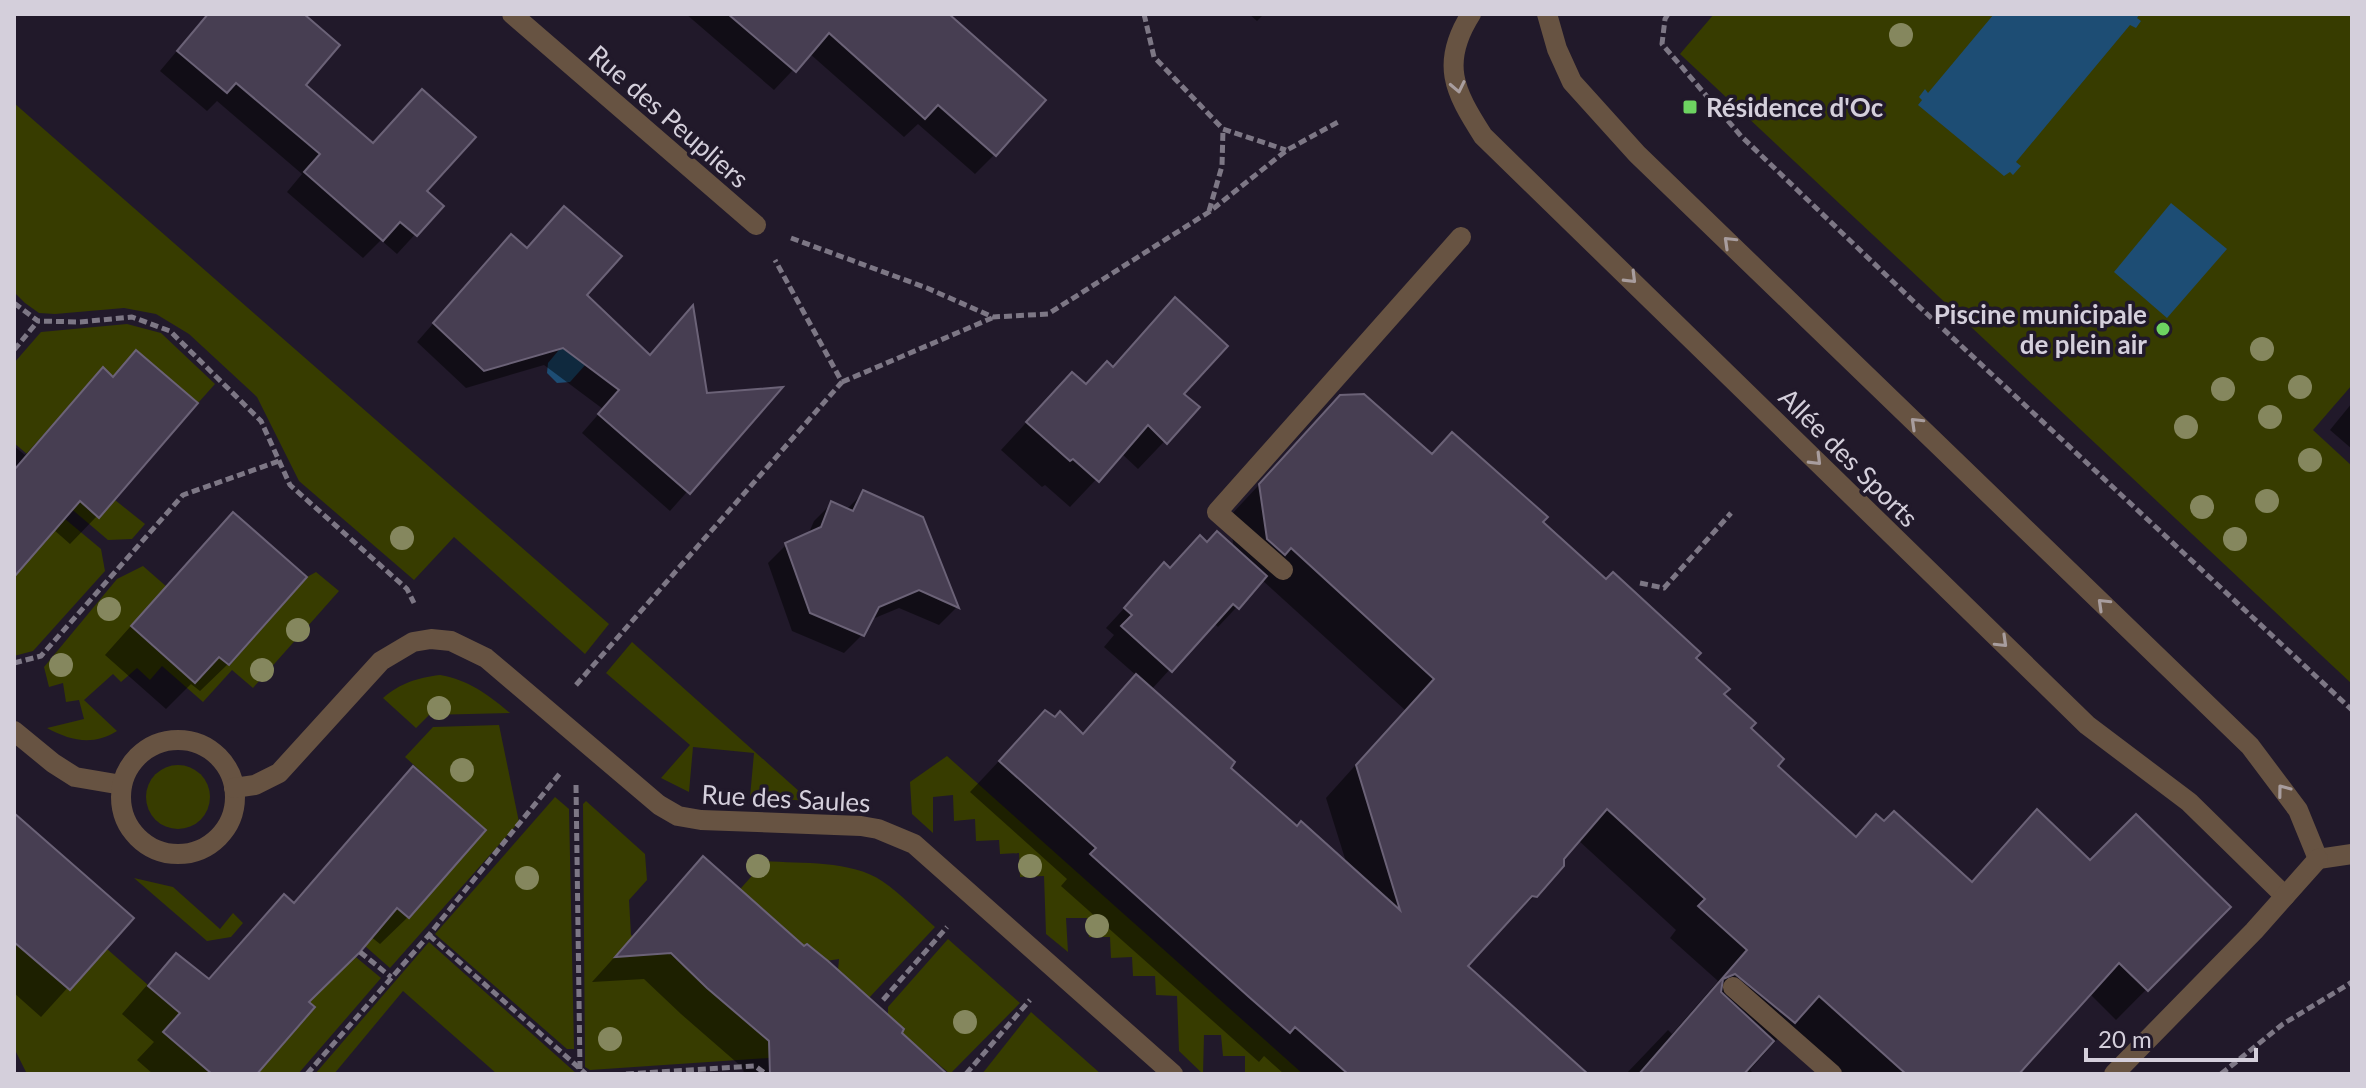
<svg xmlns="http://www.w3.org/2000/svg" width="2366" height="1088" viewBox="0 0 2366 1088" font-family="Lato,sans-serif">
<style>
.green{fill:#373c00}
.water{fill:#1d4d74}
.shadow{fill:#0007;fill-rule:evenodd}
.building{fill:#473e52;stroke:#6b6277;stroke-width:2}
.lines{fill:none;stroke-linecap:round;stroke-linejoin:round}
.path{stroke:#7d7785;stroke-width:5;stroke-dasharray:8 4;stroke-linecap:butt}
.minor{stroke:#675342;stroke-width:20}
.tree{fill:#85875e}
.oneway{stroke:#a89d9e}
.poi-dot{fill:#6dd361;stroke:#21192a;stroke-width:3}
.labels{text-anchor:middle;dominant-baseline:central;stroke-width:7;stroke-linejoin:round;paint-order:stroke}
.poi-label{font-size:26px;font-weight:bold;fill:#d4cfdb;stroke:#21192a;text-anchor:start}
.street-label{font-size:26px;fill:#d4cfdb;stroke:#21192a}
</style>
<rect width="100%" height="100%" fill="#21192a"/>
<!-- green -->
<g class="green">
<polygon points="1714,14 2352,14 2352,385 2313,430 2352,466 2352,684 1680,54"/>
<polygon points="14,103 609,624 585,654 454,537 414,580 299,481 257,397 189,334 156,314 124,308 55,314 39,313 25,303 14,292"/>
<polygon points="127,324 161,333 215,384 198,403 113,377 102,368 27,454 14,443 14,363 41,332"/>
<polygon points="68,491 99,517 115,500 145,524 132,539 108,540 61,500"/>
<polygon points="53,509 101,549 105,571 33,651 14,656 14,577"/>
<path d="M143,566L167,587L131,627L195,683L219,657L230,665L307,577L316,572L339,591L253,688L232,670L203,702L162,666L150,680L137,668L121,682L113,674L84,700L117,731C93,746 71,741 47,728L84,719L79,700L66,702L63,683L49,687L44,667L117,579Z"/>
<polygon points="632,642 810,801 750,797 754,753 693,747 689,792 661,778 690,745 606,673"/>
<path d="M440,675C469,680 487,694 510,713L429,715L416,728L383,698C401,683 416,678 440,675Z"/>
<polygon points="499,725 519,822 390,968 365,946 397,908 410,918 486,830 405,757 433,727"/>
<polygon points="947,756 1303,1074 1245,1074 1245,1056 1223,1056 1221,1035 1204,1035 1203,1074 1179,1051 1177,996 1156,995 1155,976 1133,976 1132,957 1111,958 1110,937 1089,937 1087,918 1066,918 1068,952 1046,934 1044,876 1020,877 1019,853 1000,854 999,840 976,841 975,819 954,821 953,795 933,797 933,833 912,814 910,782"/>
<circle cx="178" cy="797" r="32"/>
<polygon points="555,797 569,809 574,1049 567,1049 435,934"/>
<polygon points="586,801 645,854 647,880 629,900 631,935 654,954 669,953 769,1041 769,1058 590,1070 585,1067 583,804"/>
<path d="M765,861C802,864 851,860 882,881C901,894 918,912 935,927L868,999L838,970L839,959L826,961L807,944L804,946L759,905L741,925L734,896Z"/>
<polygon points="134,878 173,887 220,929 233,913 243,923 231,937 207,941"/>
<polygon points="948,939 1020,1003 950,1074 902,1033 904,1029 888,1015 888,1007"/>
<polygon points="14,942 70,990 107,949 180,1013 164,1032 212,1074 27,1074 14,1048"/>
<polygon points="429,942 577,1074 497,1074 403,991 334,1074 315,1074"/>
<polygon points="345,948 381,978 298,1074 257,1074 315,1008 304,997"/>
<polygon points="1031,1012 1101,1074 982,1074"/>
</g>
<!-- water -->
<g class="water">
<polygon points="1994,14 2140,14 2137,18 2141,21 2136,28 2130,25 2016,162 2021,166 2013,175 2010,172 2004,176 1918,105 1922,100 1919,97 1925,89 1928,93"/>
<polygon points="2171,203 2227,249 2167,318 2114,272"/>
<polygon points="589,314 612,335 570,382 557,383 547,373 548,363"/>
</g>
<!-- shadow -->
<g class="shadow">
<polygon points="208,14 301,14 303,85 441,206 397,254 381,240 363,258 287,192 302,174 217,101 207,111 160,71"/>
<polygon points="686,14 946,14 995,154 975,174 918,124 904,137 809,53 774,90"/>
<polygon points="1249,14 1264,14 1257,21"/>
<polygon points="493,255 584,295 649,357 675,326 705,395 778,389 670,511 582,433 603,409 544,365 466,388 417,342"/>
<polygon points="1175,300 1182,394 1197,407 1138,469 1121,453 1070,507 1045,485 1042,487 1001,450 1045,402 1085,386 1111,369"/>
<polygon points="136,353 97,516 70,544 53,529 14,574 14,446 25,455 103,370 111,378"/>
<path d="M1341,397L1431,456L1540,523L1694,659L1775,766L1855,839L1970,883L2037,812L2091,862L2228,907L2116,1020L2089,993L2016,1074H1842L1789,1026L1750,1070L1754,1074H1626L1668,1030L1672,1034L1718,981L1670,938L1676,930L1578,840L1536,895L1502,926L1466,967L1585,1074H1284L1264,1056L1259,1062L1061,886L1067,879L970,792L1045,712L1081,735L1137,676L1104,647L1114,635L1106,628L1164,565L1169,570L1206,544L1234,549L1229,517ZM1262,580L1405,710L1326,798L1347,865L1297,828L1228,768L1151,690L1213,622L1218,627Z"/>
<polygon points="2352,403 2352,449 2330,430"/>
<polygon points="863,493 921,518 957,607 939,625 899,608 870,620 862,635 844,653 792,631 768,563 786,545 808,535 814,521 832,503 846,510"/>
<polygon points="206,542 228,664 200,691 191,684 166,709 105,655"/>
<polygon points="414,769 483,830 408,917 380,944 370,936 306,1002 254,1074 153,1074 137,1060 154,1042 122,1014 148,984 176,956 207,980 284,897 292,904 386,796"/>
<polygon points="14,829 131,918 41,1017 14,993"/>
<polygon points="703,859 900,1033 944,1074 744,1074 743,1068 681,1014 644,979 592,982"/>
</g>
<!-- building -->
<g class="building">
<polygon points="208,14 304,14 340,45 306,85 373,143 422,89 476,137 427,191 444,206 417,236 400,222 383,241 304,172 320,154 236,83 227,93 177,51"/>
<polygon points="728,14 949,14 1046,100 996,156 938,105 925,119 829,33 796,72"/>
<polygon points="564,206 622,256 587,295 650,355 693,305 707,393 783,387 690,494 598,414 619,390 563,348 484,371 433,323 511,234 527,248"/>
<polygon points="1175,297 1228,346 1184,394 1200,407 1167,444 1148,425 1099,482 1073,459 1070,461 1026,422 1072,372 1086,384 1107,361 1113,367"/>
<polygon points="136,350 198,403 99,518 80,501 14,577 14,470 103,367 113,377"/>
<polygon points="1364,394 1432,454 1452,432 1548,517 1543,522 1606,579 1613,572 1701,653 1696,658 1730,689 1724,694 1756,723 1751,728 1784,759 1778,766 1856,837 1876,814 1884,821 1894,811 1972,882 2037,809 2090,860 2136,814 2231,907 2148,991 2119,963 2019,1074 1906,1074 1819,996 1795,1023 1735,974 1723,979 1721,992 1774,1041 1744,1074 1639,1074 1747,950 1698,906 1705,899 1607,809 1564,859 1564,866 1537,897 1532,896 1468,966 1588,1074 1348,1074 1295,1027 1290,1033 1249,997 1090,854 1096,848 999,761 1045,710 1055,717 1060,711 1083,734 1136,674 1235,762 1231,768 1297,826 1301,821 1400,910 1356,765 1434,679 1291,548 1285,555 1267,539 1259,484 1340,395"/>
<polygon points="863,490 923,517 959,608 919,590 879,607 864,636 810,613 785,543 821,527 831,501 853,511"/>
<polygon points="233,512 307,577 229,665 219,657 195,683 131,626"/>
<polygon points="1217,531 1267,576 1239,609 1233,604 1172,672 1121,626 1132,615 1124,608 1164,562 1170,568 1200,535 1207,542"/>
<polygon points="413,766 486,830 409,918 397,908 360,952 309,1002 315,1007 257,1074 212,1074 163,1032 180,1013 148,986 176,953 209,979 284,894 294,903"/>
<polygon points="14,813 134,918 70,990 14,942"/>
<polygon points="703,856 804,946 807,944 828,961 904,1029 902,1033 947,1074 770,1074 769,1041 707,988 671,953 615,957"/>
</g>
<g class="lines">
<!-- path -->
<g class="path">
<polyline points="1144,14 1154,57 1223,129 1286,150"/>
<polyline points="1668,14 1665,19 1662,44 1741,136 1911,299 2352,710"/>
<polyline points="1209,211 1222,166 1223,129"/>
<polyline points="791,238 927,288 993,317 1048,314 1209,212 1287,150 1338,122"/>
<polyline points="14,303 38,321 80,322 132,317 170,331 261,421 290,485 407,589 414,603"/>
<polyline points="14,350 38,321"/>
<polyline points="842,382 992,318"/>
<polyline points="1640,583 1664,588 1731,513"/>
<polyline points="14,663 41,656 183,495 279,461"/>
<polyline points="576,685 842,382 775,260"/>
<polyline points="576,785 580,1070"/>
<polyline points="429,935 586,1074"/>
<polyline points="360,952 391,977"/>
<polyline points="883,1000 947,927"/>
<polyline points="307,1074 429,935 561,772"/>
<polyline points="626,1074 755,1066 766,1074"/>
<polyline points="966,1074 1030,1000"/>
<polyline points="2221,1074 2283,1024 2352,982"/>
</g>
<!-- minor -->
<g class="minor">
<polyline points="512,14 756,225"/>
<path d="M1471,14C1440,63 1454,91 1483,136L2087,725L2189,802L2285,896"/>
<polyline points="1547,14 1557,49 1572,82 1637,154 2250,746 2298,810 2318,859"/>
<polyline points="1283,570 1217,512 1461,237"/>
<polyline points="14,731 53,763 75,777 122,785"/>
<circle cx="178" cy="797" r="57"/>
<polyline points="234,788 255,785 279,773 381,661 413,642 431,639 451,641 486,658 659,805 678,816 701,820 861,826 878,829 914,844 1173,1074"/>
<polyline points="2318,859 2352,854"/>
<polyline points="1733,987 1832,1074"/>
<polyline points="2114,1074 2254,931 2318,859"/>
</g>
</g>
<!-- trees -->
<g class="tree">
<circle cx="1901" cy="35" r="12"/>
<circle cx="2262" cy="349" r="12"/>
<circle cx="2300" cy="387" r="12"/>
<circle cx="2223" cy="389" r="12"/>
<circle cx="2270" cy="417" r="12"/>
<circle cx="2186" cy="427" r="12"/>
<circle cx="2310" cy="460" r="12"/>
<circle cx="2267" cy="501" r="12"/>
<circle cx="2202" cy="507" r="12"/>
<circle cx="402" cy="538" r="12"/>
<circle cx="2235" cy="539" r="12"/>
<circle cx="109" cy="609" r="12"/>
<circle cx="298" cy="630" r="12"/>
<circle cx="61" cy="665" r="12"/>
<circle cx="262" cy="670" r="12"/>
<circle cx="439" cy="708" r="12"/>
<circle cx="462" cy="770" r="12"/>
<circle cx="758" cy="866" r="12"/>
<circle cx="1030" cy="866" r="12"/>
<circle cx="527" cy="878" r="12"/>
<circle cx="1097" cy="926" r="12"/>
<circle cx="965" cy="1022" r="12"/>
<circle cx="610" cy="1039" r="12"/>
</g>
<!-- one-way arrows -->
<defs><path id="oneway-chevron" d="M-2-3.5L2.5 0L-2 3.5" fill="none" stroke-width="1.6" stroke-linecap="round" stroke-linejoin="round" transform="scale(2)"/></defs>
<g class="oneway">
<use href="#oneway-chevron" transform="translate(1458 87) rotate(78)"/>
<use href="#oneway-chevron" transform="translate(1729 242) rotate(-136)"/>
<use href="#oneway-chevron" transform="translate(1631 278) rotate(45)"/>
<use href="#oneway-chevron" transform="translate(1916 423) rotate(-136)"/>
<use href="#oneway-chevron" transform="translate(1816 460) rotate(45)"/>
<use href="#oneway-chevron" transform="translate(2103 604) rotate(-136)"/>
<use href="#oneway-chevron" transform="translate(2002 642) rotate(44)"/>
<use href="#oneway-chevron" transform="translate(2283 790) rotate(-127)"/>
</g>
<!-- markers -->
<g class="poi-dot">
<rect x="1682" y="99" width="16" height="16" rx="4"/>
<circle cx="2163" cy="329" r="8"/>
</g>
<g class="labels">
<!-- poi labels -->
<g class="poi-label">
<text x="1706" y="107">Résidence d'Oc</text>
<text x="2147" y="314" text-anchor="end">Piscine municipale<tspan x="2147" dy="30">de plein air</tspan></text>
</g>
<!-- street labels -->
<g class="street-label">
<text transform="translate(669 116) rotate(41)">Rue des Peupliers</text>
<text transform="translate(1849 457) rotate(45)">Allée des Sports</text>
<text transform="translate(786 798) rotate(3)">Rue des Saules</text>
</g>
</g>
<!-- border -->
<rect width="2366" height="1088" fill="none" stroke="#d4cfdb" stroke-width="32"/>
<!-- scale -->
<path d="M2086 1048v12h170v-12" fill="none" stroke="#d4cfdb" stroke-width="4"/>
<text x="2098" y="1048" font-size="24" fill="#d4cfdb" stroke="#21192a" stroke-width="6" paint-order="stroke">20 m</text>
</svg>
